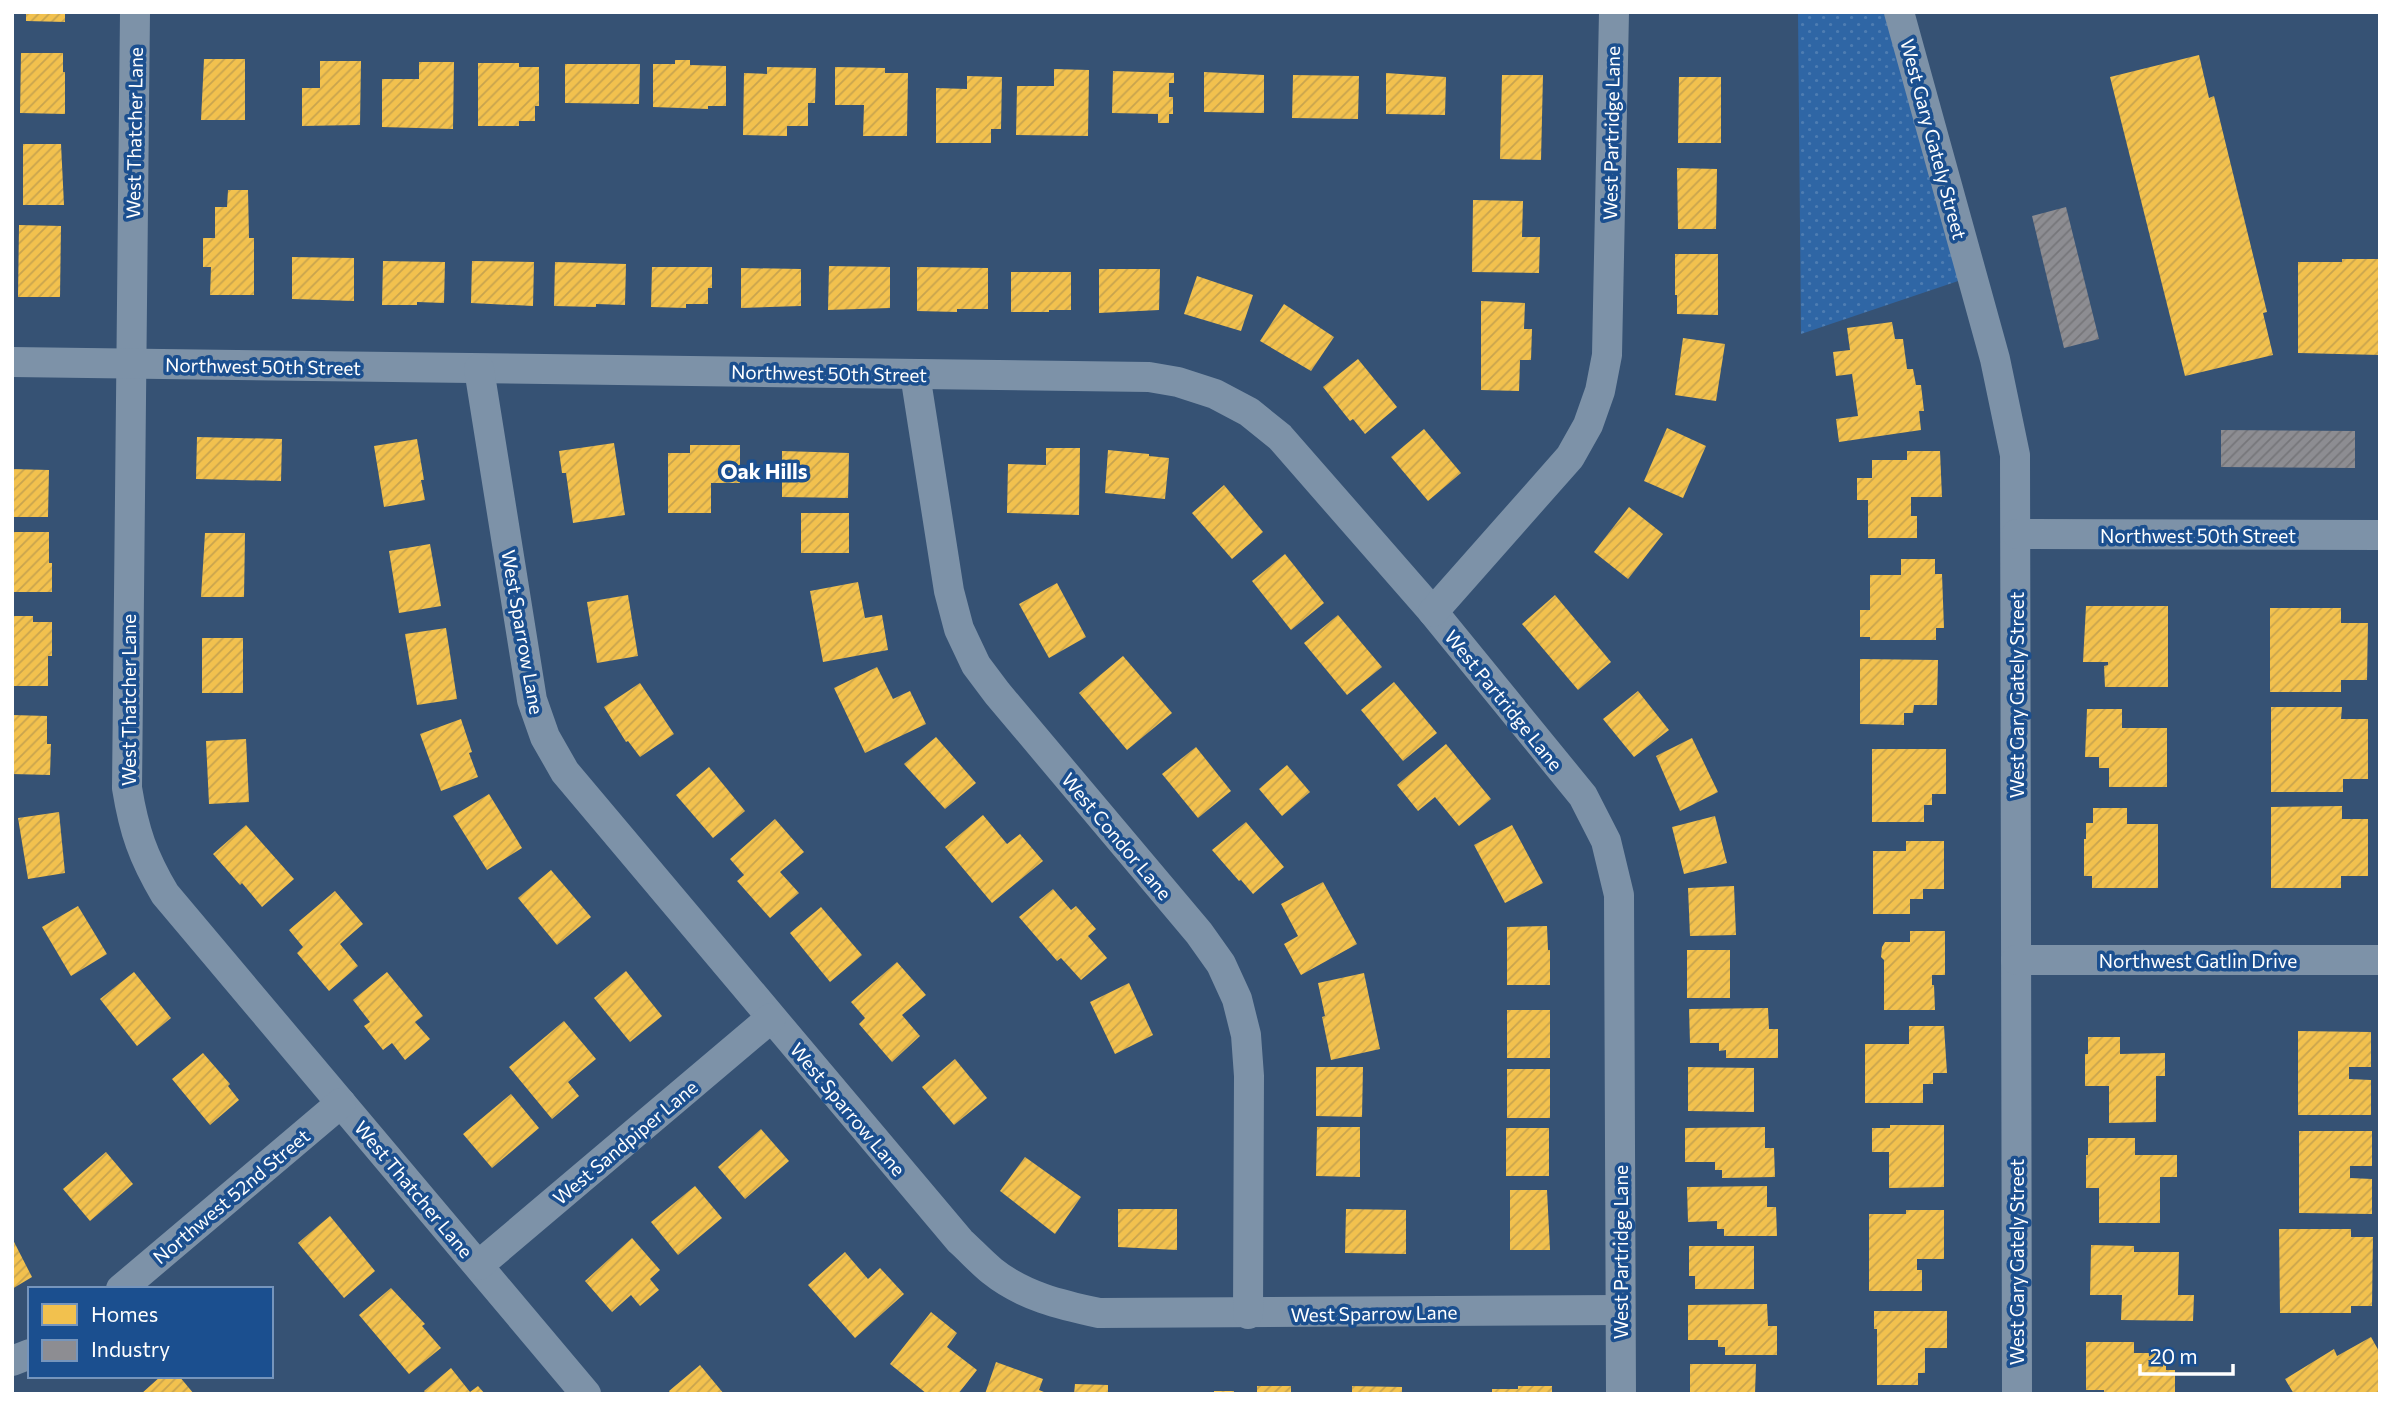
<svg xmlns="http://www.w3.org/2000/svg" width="2392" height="1406" viewBox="0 0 2392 1406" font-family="Commissioner,sans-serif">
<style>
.grass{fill:url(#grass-dots)}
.homes{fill:url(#homes-hatch)}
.industry{fill:url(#industry-hatch)}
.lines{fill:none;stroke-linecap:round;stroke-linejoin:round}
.street{stroke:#7d92a8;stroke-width:30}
.labels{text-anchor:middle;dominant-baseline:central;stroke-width:7;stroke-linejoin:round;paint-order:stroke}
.street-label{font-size:19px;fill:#fff;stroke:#1b4f8f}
.neighbourhood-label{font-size:21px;font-weight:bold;fill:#fff;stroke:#1b4f8f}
</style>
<defs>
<pattern id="grass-dots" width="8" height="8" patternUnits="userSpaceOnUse" patternTransform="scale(1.75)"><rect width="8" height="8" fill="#2f66a5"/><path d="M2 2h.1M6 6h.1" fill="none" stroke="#4e7db2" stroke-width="1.8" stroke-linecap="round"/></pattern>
<pattern id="homes-hatch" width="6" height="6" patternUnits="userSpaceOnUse" patternTransform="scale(1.75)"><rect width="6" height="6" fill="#f2c14e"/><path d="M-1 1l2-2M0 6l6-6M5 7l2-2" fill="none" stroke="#c8a44e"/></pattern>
<pattern id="industry-hatch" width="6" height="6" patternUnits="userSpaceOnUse" patternTransform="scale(1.75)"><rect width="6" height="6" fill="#8d8d92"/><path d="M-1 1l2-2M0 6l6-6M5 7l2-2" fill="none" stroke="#76767a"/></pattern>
</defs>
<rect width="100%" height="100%" fill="#365274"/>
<!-- grass -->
<polygon class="grass" points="1798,12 1899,12 1973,276 1801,334"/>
<!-- homes -->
<g class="homes">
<polygon points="26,12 65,12 65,22 26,21"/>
<polygon points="21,53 63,53 63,72 65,72 65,114 20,113"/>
<polygon points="2199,55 2209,98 2214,96 2267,312 2263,313 2273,355 2185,376 2110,77"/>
<polygon points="204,59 245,59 245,120 201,120"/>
<polygon points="675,60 690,60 690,65 726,66 726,106 708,106 708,109 653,107 653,64 675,64"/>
<polygon points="320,61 361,61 360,125 302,126 302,88 320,88"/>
<polygon points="419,62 454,62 453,129 382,127 382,79 419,79"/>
<polygon points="478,63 519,63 519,67 539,67 539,106 535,106 535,121 519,121 519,126 478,126"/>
<polygon points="565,64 640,64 639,104 565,103"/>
<polygon points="767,67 816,68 815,103 808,103 808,126 787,126 787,136 743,135 744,73 767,74"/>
<polygon points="835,67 885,68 885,73 908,73 907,136 863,136 864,105 835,105"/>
<polygon points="1054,69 1089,70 1088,136 1016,135 1017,86 1054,86"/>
<polygon points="1113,71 1174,73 1174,83 1169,83 1169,97 1173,97 1173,114 1169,114 1169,123 1158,123 1158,114 1112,113"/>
<polygon points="1204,72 1264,75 1264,113 1204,112"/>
<polygon points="1386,73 1446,77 1445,115 1386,114"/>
<polygon points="1293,75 1359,76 1358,119 1292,118"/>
<polygon points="1502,75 1543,75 1541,160 1500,159"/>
<polygon points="967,76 1002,77 1001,129 991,129 991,143 936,143 936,88 967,89"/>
<polygon points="1679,77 1721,77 1721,143 1678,143"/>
<polygon points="23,144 61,144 64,205 23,205"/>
<polygon points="1677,168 1717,169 1716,229 1678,229"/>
<polygon points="228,190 248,190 249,238 254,238 254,295 210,295 211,267 203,267 203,238 215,238 215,207 227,207"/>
<polygon points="1473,200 1523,201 1522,237 1540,237 1539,273 1472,272"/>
<polygon points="19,225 61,226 60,297 18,297"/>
<polygon points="1675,254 1718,254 1718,315 1677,314 1677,295 1675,295"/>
<polygon points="292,257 354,258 354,301 292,299"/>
<polygon points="2342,259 2380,259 2380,355 2298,353 2298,262 2342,262"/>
<polygon points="383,261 445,262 444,303 417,302 417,305 382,305"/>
<polygon points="472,261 534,262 533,306 471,303"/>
<polygon points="555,262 626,264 625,305 596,304 596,307 554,306"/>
<polygon points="829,266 890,267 890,308 828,310"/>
<polygon points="652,267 712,267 712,288 708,288 708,304 686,304 686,308 651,307"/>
<polygon points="917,267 988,268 988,309 957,309 957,312 917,311"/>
<polygon points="741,268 801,269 801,306 741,308"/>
<polygon points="1099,269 1160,269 1159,310 1099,313"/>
<polygon points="1011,272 1071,272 1071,310 1049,310 1049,312 1011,312"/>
<polygon points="1197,276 1253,295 1241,331 1184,314"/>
<polygon points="1481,301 1525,303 1524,329 1532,329 1531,360 1520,360 1519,391 1481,390"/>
<polygon points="1284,304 1334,337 1311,371 1260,341"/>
<polygon points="1892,322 1895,339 1903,339 1907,369 1913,369 1916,385 1921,385 1924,411 1919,411 1921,430 1839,442 1836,419 1858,416 1852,374 1836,376 1833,352 1850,350 1847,328"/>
<polygon points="1683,338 1725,344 1716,401 1675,395"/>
<polygon points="1358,359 1397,407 1365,434 1353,419 1350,421 1323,387"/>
<polygon points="1667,428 1706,446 1683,498 1644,481"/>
<polygon points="1424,429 1461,473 1428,501 1391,457"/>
<polygon points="197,437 282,439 281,481 196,479"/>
<polygon points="417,439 424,480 421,480 425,500 384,507 374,446"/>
<polygon points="614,443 625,515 573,523 566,473 562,473 559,451"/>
<polygon points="690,445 740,445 740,483 711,483 711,513 668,513 668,453 690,453"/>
<polygon points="1046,448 1080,448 1079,515 1007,513 1008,464 1046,465"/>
<polygon points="1108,450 1149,454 1149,456 1169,458 1165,499 1105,493"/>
<polygon points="782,451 849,453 848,498 782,497"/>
<polygon points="1907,451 1940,451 1942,497 1911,497 1911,516 1917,516 1917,538 1868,538 1868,500 1857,500 1857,478 1872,478 1872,460 1907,460"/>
<polygon points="12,469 49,470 48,517 12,517"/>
<polygon points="1224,485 1263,532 1232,559 1192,513"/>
<polygon points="1629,507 1663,534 1628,579 1594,552"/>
<rect x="801" y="513" width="48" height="40"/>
<polygon points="12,532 49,532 49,563 52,563 52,592 12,592"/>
<polygon points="205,533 245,533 244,597 201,597"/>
<polygon points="430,544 441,606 399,613 389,551"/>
<polygon points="1285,554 1324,603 1291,630 1252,581"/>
<polygon points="1901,559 1935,559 1935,574 1942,574 1944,628 1936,628 1936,640 1870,640 1870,637 1860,637 1860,610 1870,610 1870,575 1901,575"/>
<polygon points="858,582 865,618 882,615 888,650 823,662 810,591"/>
<polygon points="1057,583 1086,637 1049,658 1019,604"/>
<polygon points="628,595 638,656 597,663 587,602"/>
<polygon points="1555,595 1611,662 1578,690 1522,624"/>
<polygon points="2086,606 2168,606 2168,687 2105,687 2104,666 2108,665 2108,662 2083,662"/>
<polygon points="2270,608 2341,608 2341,623 2368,623 2367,680 2341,680 2341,692 2270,692"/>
<polygon points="1338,615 1382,667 1347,695 1304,643"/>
<polygon points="12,616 33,616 33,622 52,622 52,656 48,656 48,686 12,686"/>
<polygon points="446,628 457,699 417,705 405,634"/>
<rect x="202" y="638" width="41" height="55"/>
<polygon points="1123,656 1172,713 1127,750 1079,693"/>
<polygon points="1860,659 1938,660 1937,705 1914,705 1913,713 1904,713 1904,725 1860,724"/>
<polygon points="877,667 893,699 910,691 926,724 865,753 834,688"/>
<polygon points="1394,682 1437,733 1403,761 1361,710"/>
<polygon points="640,683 674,734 640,757 628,741 626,742 604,707"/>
<polygon points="1638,691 1669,730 1634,757 1603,719"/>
<polygon points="2271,707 2342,707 2341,719 2368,719 2368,779 2343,779 2343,792 2271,792"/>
<polygon points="2087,709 2122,709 2122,728 2167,728 2167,787 2109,787 2109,768 2099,768 2099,757 2085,757"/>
<polygon points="12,715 47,716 47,744 51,744 50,775 12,774"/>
<polygon points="461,719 472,752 469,753 478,777 441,791 420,734"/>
<polygon points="936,737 976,783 945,809 904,764"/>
<polygon points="1692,738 1718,792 1680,811 1656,756"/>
<polygon points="246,739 249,802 209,804 206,741"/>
<polygon points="1446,744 1491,799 1459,826 1435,797 1418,811 1397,785"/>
<polygon points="1196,747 1231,791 1198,818 1162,774"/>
<polygon points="1872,749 1946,749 1946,794 1932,794 1932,805 1924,805 1924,822 1872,822"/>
<polygon points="1287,765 1310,792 1282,816 1259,789"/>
<polygon points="709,767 745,811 713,838 676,795"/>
<polygon points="489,794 522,848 487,870 453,816"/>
<polygon points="2342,806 2342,819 2368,819 2368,876 2341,876 2341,888 2271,888 2271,807"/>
<polygon points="2093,808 2127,808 2127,824 2158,824 2158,888 2092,888 2092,876 2084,876 2084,839 2086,839 2086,823 2093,823"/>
<polygon points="59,812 65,873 28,879 18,818"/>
<polygon points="983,815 1007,844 1020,834 1043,861 992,903 945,847"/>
<polygon points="1715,816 1727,863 1684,874 1672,827"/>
<polygon points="775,819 804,852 780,872 799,893 770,918 737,881 744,875 730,859"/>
<polygon points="1246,822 1284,867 1253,894 1241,880 1239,881 1212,850"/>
<polygon points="246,825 294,879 262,907 242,883 240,885 213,854"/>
<polygon points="1512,825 1543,883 1505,903 1474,845"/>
<polygon points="1906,841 1944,841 1944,889 1923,889 1923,899 1910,899 1910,914 1873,914 1873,851 1906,851"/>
<polygon points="551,870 591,917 557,945 518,898"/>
<polygon points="1323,882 1357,944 1301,975 1284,944 1298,936 1281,904"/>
<polygon points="1734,886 1736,935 1690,936 1688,888"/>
<polygon points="1053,889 1071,910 1076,906 1096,929 1088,936 1107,958 1081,980 1061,958 1057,961 1019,917"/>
<polygon points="335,891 363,924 340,944 358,966 329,991 297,953 303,947 289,930"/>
<polygon points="78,906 107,954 71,976 42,927"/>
<polygon points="821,907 862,955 830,982 790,933"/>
<polygon points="1547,926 1548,950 1550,950 1550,985 1507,985 1507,927"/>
<polygon points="1910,931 1945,931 1945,975 1932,975 1932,985 1934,985 1935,1010 1884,1010 1884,960 1881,957 1882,947 1885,942 1910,942"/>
<rect x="1687" y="950" width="43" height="48"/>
<polygon points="897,962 926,995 902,1015 920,1036 892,1062 859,1024 865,1018 851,1002"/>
<polygon points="626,971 662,1016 630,1042 594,998"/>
<polygon points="134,972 171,1018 137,1046 100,999"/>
<polygon points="387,972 423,1016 415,1022 430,1039 405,1060 392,1043 383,1050 364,1026 370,1022 353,1000"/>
<polygon points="1364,973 1380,1049 1331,1060 1322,1017 1325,1016 1318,983"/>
<polygon points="1129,983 1153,1035 1115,1054 1090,1002"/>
<polygon points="1768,1008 1769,1029 1778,1029 1778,1058 1726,1058 1726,1050 1719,1051 1719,1043 1690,1043 1689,1009"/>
<rect x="1507" y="1010" width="43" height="48"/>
<polygon points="564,1021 596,1059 568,1082 579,1096 552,1119 509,1067"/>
<polygon points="1909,1026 1944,1026 1947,1073 1933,1073 1933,1084 1923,1084 1923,1103 1865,1103 1865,1044 1909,1044"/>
<polygon points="2298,1031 2371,1032 2371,1067 2349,1067 2349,1079 2371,1080 2371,1115 2298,1115"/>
<polygon points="2088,1037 2120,1037 2120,1054 2165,1053 2165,1076 2156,1076 2156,1122 2109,1123 2109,1086 2085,1086 2085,1054 2088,1054"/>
<polygon points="203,1053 230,1084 228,1086 239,1100 210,1125 172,1079"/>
<polygon points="955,1059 987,1098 954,1125 922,1087"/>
<polygon points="1316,1067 1363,1067 1362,1117 1316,1116"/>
<polygon points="1688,1067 1754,1068 1754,1112 1688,1111"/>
<rect x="1507" y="1069" width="43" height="49"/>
<polygon points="511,1094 539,1128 492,1168 463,1134"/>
<polygon points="1890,1125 1944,1125 1944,1187 1889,1188 1889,1152 1872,1152 1872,1128 1890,1128"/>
<polygon points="1317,1127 1360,1127 1360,1177 1316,1176"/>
<polygon points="1765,1127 1765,1148 1774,1148 1775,1177 1722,1178 1722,1170 1715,1170 1715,1162 1685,1162 1685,1128"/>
<rect x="1506" y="1128" width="43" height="48"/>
<polygon points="761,1129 789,1161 745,1199 718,1167"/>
<polygon points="2299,1131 2372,1131 2372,1166 2350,1166 2350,1178 2372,1179 2372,1214 2299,1213"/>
<polygon points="2088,1138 2135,1138 2135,1155 2177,1155 2177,1177 2160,1177 2160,1223 2099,1223 2099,1188 2086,1188 2086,1155 2088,1155"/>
<polygon points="106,1152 133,1184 90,1221 63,1189"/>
<polygon points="1025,1157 1081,1197 1055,1234 1000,1191"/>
<polygon points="695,1186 722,1218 678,1255 651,1222"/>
<polygon points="1767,1186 1767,1207 1776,1207 1777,1236 1724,1236 1724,1229 1717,1229 1717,1221 1688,1222 1687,1187"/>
<polygon points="1510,1190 1547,1190 1550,1250 1510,1250"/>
<polygon points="1118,1209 1177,1209 1177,1250 1118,1247"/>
<polygon points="1346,1209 1406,1210 1406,1254 1345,1253"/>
<polygon points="1906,1210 1944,1210 1944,1259 1917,1259 1917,1270 1922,1270 1922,1291 1869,1291 1869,1214 1906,1214"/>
<polygon points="330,1216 375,1271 344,1298 298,1243"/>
<polygon points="2279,1229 2351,1229 2351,1237 2373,1237 2372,1306 2351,1306 2351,1313 2280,1313"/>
<polygon points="12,1238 32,1277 12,1289"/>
<polygon points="632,1238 660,1270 650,1279 659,1290 640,1306 631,1295 612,1312 585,1281"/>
<polygon points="2091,1245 2134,1246 2134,1252 2179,1252 2178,1295 2194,1295 2193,1321 2121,1320 2122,1295 2090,1295"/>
<polygon points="1689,1246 1754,1246 1754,1289 1695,1289 1695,1276 1689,1276"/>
<polygon points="845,1252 868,1279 880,1268 904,1294 855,1338 808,1285"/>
<polygon points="391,1288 425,1324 422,1326 441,1348 409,1374 359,1315"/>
<polygon points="1767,1304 1768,1326 1777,1326 1777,1355 1725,1355 1725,1347 1718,1347 1718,1340 1688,1340 1688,1305"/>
<polygon points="1874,1311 1947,1311 1947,1348 1925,1348 1925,1373 1918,1373 1918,1385 1877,1385 1877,1329 1874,1329"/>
<polygon points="931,1312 957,1333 947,1347 977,1370 958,1394 927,1394 890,1364"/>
<polygon points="2371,1337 2380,1353 2380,1394 2294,1394 2285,1379 2334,1349 2337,1356"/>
<polygon points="2086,1342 2134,1342 2134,1353 2166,1353 2166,1370 2175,1370 2175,1394 2104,1394 2104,1390 2086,1390"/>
<polygon points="996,1362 1043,1379 1039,1390 1049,1394 985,1394"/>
<polygon points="1690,1364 1756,1364 1755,1394 1690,1394"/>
<polygon points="700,1365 724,1394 671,1394 669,1391"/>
<polygon points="451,1368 470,1392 478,1386 485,1394 426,1394 424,1391"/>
<polygon points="161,1376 179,1376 194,1394 141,1394"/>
<polygon points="1075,1384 1108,1385 1108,1394 1074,1394"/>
<rect x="1257" y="1386" width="34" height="8"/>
<polygon points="1352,1386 1402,1387 1402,1394 1352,1394"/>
<polygon points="1518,1386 1552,1386 1552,1394 1492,1394 1492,1389 1518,1389"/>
<rect x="1214" y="1391" width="20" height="3"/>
</g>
<!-- industry -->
<g class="industry">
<polygon points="2066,207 2099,339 2064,348 2032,216"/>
<polygon points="2221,430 2355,431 2355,468 2221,467"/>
</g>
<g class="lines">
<!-- street -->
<g class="street">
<path d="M135,12L127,788C134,831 143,857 165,894L586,1394"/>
<polyline points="1899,12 1995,359 2015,455 2017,1394"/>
<polyline points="12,362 1149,377 1178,382 1215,394 1249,412 1280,437 1433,612 1583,796 1606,841 1619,895 1621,1394"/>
<path d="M479,369L532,700L545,737L565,772L960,1241C971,1251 981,1262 992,1271C1023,1296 1061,1305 1099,1313L1620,1310"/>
<polyline points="915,374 949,591 959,629 976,665 997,693 1199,933 1221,964 1237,999 1246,1035 1249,1076 1248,1314"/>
<polyline points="2017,534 2380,535"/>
<polyline points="1433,612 1570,457 1588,425 1600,391 1607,355 1614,12"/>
<polyline points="2016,960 2380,960"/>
<polyline points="479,1265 771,1018"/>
<polyline points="121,1289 341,1103"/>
<polyline points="12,1361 30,1354"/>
</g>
</g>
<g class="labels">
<!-- street labels -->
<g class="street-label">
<text transform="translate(134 133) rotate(-89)">West Thatcher Lane</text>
<text transform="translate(1611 133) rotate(-89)">West Partridge Lane</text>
<text transform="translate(1934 139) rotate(75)">West Gary Gately Street</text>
<text transform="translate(263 366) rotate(1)">Northwest 50th Street</text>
<text transform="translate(829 373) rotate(1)">Northwest 50th Street</text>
<text x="2198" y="535">Northwest 50th Street</text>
<text transform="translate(523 632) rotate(80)">West Sparrow Lane</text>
<text transform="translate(2016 695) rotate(-90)">West Gary Gately Street</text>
<text transform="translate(128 700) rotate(-90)">West Thatcher Lane</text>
<text transform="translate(1504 700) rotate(51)">West Partridge Lane</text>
<text transform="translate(1117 836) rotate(50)">West Condor Lane</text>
<text x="2198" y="960">Northwest Gatlin Drive</text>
<text transform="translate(848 1109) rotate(50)">West Sparrow Lane</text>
<text transform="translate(625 1142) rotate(-40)">West Sandpiper Lane</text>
<text transform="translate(414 1189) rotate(50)">West Thatcher Lane</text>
<text transform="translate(231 1196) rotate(-40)">Northwest 52nd Street</text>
<text transform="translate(1620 1252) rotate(-90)">West Partridge Lane</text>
<text transform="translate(2016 1262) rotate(-90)">West Gary Gately Street</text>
<text transform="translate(1374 1313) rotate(-1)">West Sparrow Lane</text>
</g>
<!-- neighbourhood labels -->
<g class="neighbourhood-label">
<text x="764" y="470">Oak Hills</text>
</g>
</g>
<!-- border -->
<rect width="2392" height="1406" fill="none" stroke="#ffffff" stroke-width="28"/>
<!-- legend -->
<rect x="28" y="1287" width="245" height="91" fill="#1b4f8f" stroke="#7695bc" stroke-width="2"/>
<rect x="42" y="1304" width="35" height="21" fill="#f2c14e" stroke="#7695bc" stroke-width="2"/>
<text x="91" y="1322" font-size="21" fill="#ffffff">Homes</text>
<rect x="42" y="1340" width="35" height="21" fill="#8d8d92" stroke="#7695bc" stroke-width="2"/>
<text x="91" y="1357" font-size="21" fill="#ffffff">Industry</text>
<!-- scale -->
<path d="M2140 1364v10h93v-10" fill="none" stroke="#ffffff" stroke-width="3.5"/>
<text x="2150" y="1364" font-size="21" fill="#ffffff" stroke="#1b4f8f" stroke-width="5" paint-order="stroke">20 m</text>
</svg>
